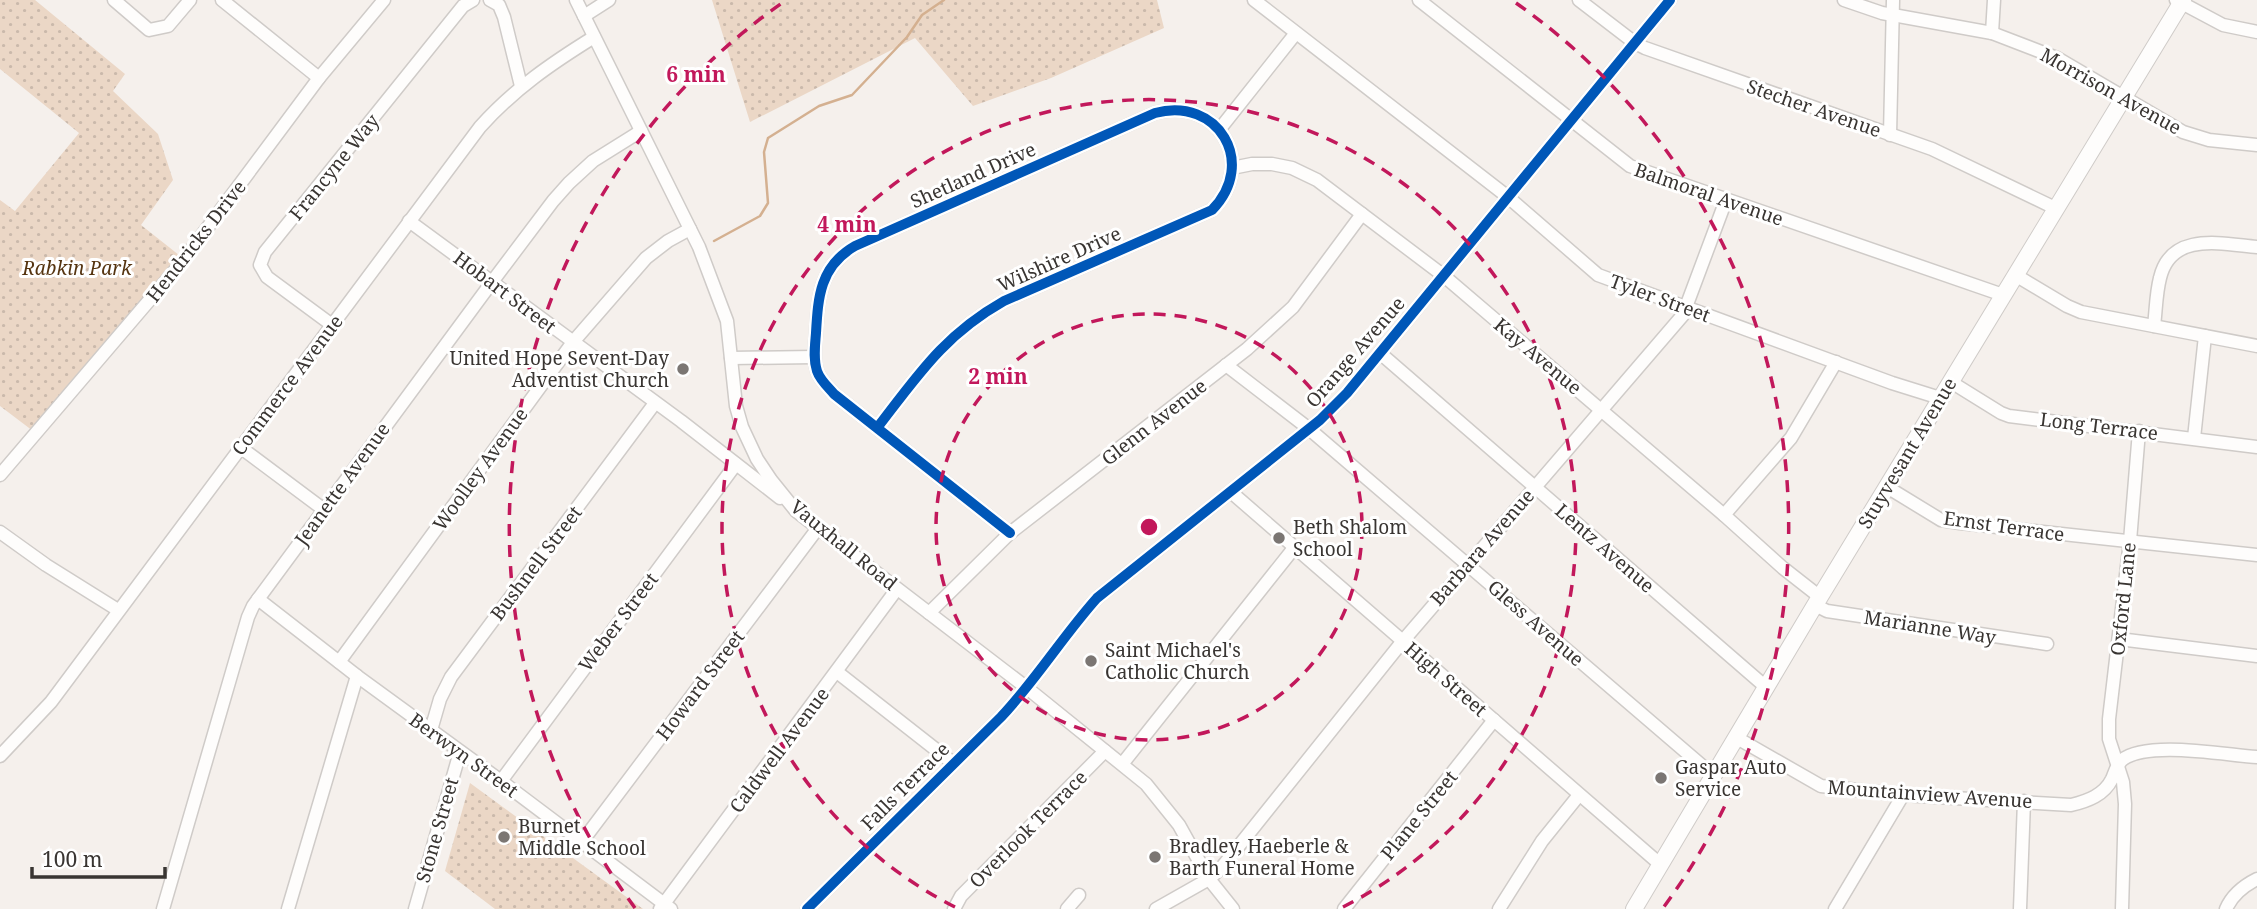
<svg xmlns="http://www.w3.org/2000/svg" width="2257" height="909" viewBox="0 0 2257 909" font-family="'Noto Serif',serif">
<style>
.park{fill:url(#park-dots)}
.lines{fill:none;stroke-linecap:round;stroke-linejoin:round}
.stream{stroke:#d4b090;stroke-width:2.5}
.minor-casing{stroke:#cfcbc8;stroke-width:15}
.major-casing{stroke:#cfcbc8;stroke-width:18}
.minor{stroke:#fefdfc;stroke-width:12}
.major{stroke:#fefdfc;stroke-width:16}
.cycleway-casing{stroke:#fff;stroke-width:15}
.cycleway{stroke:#0057b8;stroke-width:10}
.ring{fill:none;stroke:#c2185b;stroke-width:3.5;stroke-dasharray:12 9}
.poi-dot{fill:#7b7673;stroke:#fff;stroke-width:2.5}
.labels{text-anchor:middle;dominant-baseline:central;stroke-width:6;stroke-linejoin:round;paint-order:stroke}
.street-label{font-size:19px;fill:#393532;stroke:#fff}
.park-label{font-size:19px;font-style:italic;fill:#553410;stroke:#fff}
.poi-label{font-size:19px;fill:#393532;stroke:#fff;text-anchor:start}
.centre{fill:#c2185b;stroke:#fff;stroke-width:3.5}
.ring-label{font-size:21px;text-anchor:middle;font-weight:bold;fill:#c2185b;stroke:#fff;stroke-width:6;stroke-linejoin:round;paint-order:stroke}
</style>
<defs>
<pattern id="park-dots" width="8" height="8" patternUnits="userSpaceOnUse" patternTransform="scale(1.75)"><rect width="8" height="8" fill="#ebd7c6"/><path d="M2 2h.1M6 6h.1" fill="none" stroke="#cab9ab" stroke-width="1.8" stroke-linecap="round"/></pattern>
</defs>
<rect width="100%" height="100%" fill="#f5f0ec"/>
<!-- park -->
<g class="park">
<polygon points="0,0 35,0 125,74 113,91 158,134 173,180 141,225 184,259 37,434 0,406 0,200 15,211 79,133 0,69"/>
<polygon points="712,0 1157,0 1164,28 1051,78 973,106 915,38 750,122"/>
<polygon points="470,783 643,909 495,909 445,871"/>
</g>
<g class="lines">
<!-- stream -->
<polyline class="stream" points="714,241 760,216 768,203 764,152 768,138 819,106 852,95 907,37 922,15 944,0"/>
<defs>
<g id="minor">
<polyline points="114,0 149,30 168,26 190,0"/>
<polyline points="222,0 319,78"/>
<polyline points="490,0 499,5 504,17 521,86"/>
<polyline points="576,0 699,247 727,321 736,406 742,427 757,459 771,480 796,511 1027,688 1146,784 1179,825 1209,879 1233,909"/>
<polyline points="1254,0 1508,197 1598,275 1892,383 1940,398"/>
<polyline points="1419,0 1630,166 2003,295"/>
<polyline points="1579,0 1635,43 1645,48 1932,149 2055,208"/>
<polyline points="1844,0 1882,13 1992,33 2057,58 2183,132 2209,140 2257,145"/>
<polyline points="2176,0 2223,25 2257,32"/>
<polyline points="584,16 609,0"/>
<polyline points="1992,33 1994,0"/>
<polyline points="1219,130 1296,33"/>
<polyline points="1890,135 1893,0"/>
<polyline points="1232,168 1252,164 1272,164 1292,168 1317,180 1444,276 1724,515 1783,568 1820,597"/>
<polyline points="409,221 681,421 780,498"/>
<polyline points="2017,276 2067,306 2081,312 2257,346"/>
<polyline points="332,325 267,277 260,265 265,252 463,6 473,0"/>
<path d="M2154,326C2156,310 2156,293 2160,278C2171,231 2222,244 2257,247"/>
<polyline points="1380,353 1767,688"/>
<polyline points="731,358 814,357"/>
<polyline points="1226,365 1308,428 1714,776"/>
<polyline points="1951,382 2001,413 2009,416 2257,447"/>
<path d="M877,428C918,375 944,335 1004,301L1212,210C1258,163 1218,96 1155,113L855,246C820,266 818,297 816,333C815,346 813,359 817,371C820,380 828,387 834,394L1010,533"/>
<polyline points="2194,438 2205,336"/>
<polyline points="240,447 323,509"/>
<polyline points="0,475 182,262 319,78 384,0"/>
<polyline points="1887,487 1941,520 1960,523 2257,555"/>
<polyline points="1231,492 1661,865"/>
<polyline points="1724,515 1791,438 1836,362"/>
<polyline points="0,532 46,565 118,610"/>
<polyline points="258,599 357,676 501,781 671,909"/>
<polyline points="1815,605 1827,611 2047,644"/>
<polyline points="929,613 1010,533 1247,349 1293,307 1362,214"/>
<polyline points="2119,639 2257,656"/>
<polyline points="339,662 573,342 646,258 668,241 690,229"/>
<polyline points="837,672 953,763"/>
<polyline points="431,730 440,699 451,677 655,403"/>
<path d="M1737,738L1821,786L1903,795L2071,805C2088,801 2104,795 2112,779C2115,772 2116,766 2122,760C2147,740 2225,755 2257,757"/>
<path d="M0,756L51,702L480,127C514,89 552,63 594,37"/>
<polyline points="1123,763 1294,548"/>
<polyline points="501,781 736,464"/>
<polyline points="581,843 818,528"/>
<polyline points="163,909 248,617 253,606 492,282 553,201 569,183 593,161 641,131"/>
<polyline points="288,909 357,676"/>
<polyline points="415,909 460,752"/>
<polyline points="660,909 897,589"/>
<path d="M807,909L1001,717C1036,680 1063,636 1097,598L1320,420L1347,393L1670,0"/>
<polyline points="954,909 961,896 1105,751"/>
<polyline points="1067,909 1079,895"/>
<polyline points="1156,909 1209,879 1222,867 1402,642 1683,315 1726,200"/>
<polyline points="1344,909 1494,720"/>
<polyline points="1499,909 1542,841 1579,795"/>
<polyline points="1835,909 1903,795"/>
<polyline points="2020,909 2024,801"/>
<polyline points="2122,909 2125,804 2123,782 2109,739 2109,719 2130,541 2139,431"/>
<path d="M2226,909C2232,895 2243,886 2257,879"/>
</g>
<polyline id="major" points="1634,909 1815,605 2183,0"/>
</defs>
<!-- minor casing -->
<use href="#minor" class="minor-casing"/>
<!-- major casing -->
<use href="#major" class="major-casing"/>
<!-- minor -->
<use href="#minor" class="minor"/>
<!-- major -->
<use href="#major" class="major"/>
<defs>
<g id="cycleway">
<path d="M877,428C918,375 944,335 1004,301L1212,210C1258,163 1218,96 1155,113L855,246C820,266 818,297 816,333C815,346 813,359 817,371C820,380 828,387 834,394L1010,533"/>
<path d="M807,909L1001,717C1036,680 1063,636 1097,598L1320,420L1347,393L1670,0"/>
</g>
</defs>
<!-- cycleway casing -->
<use href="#cycleway" class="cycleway-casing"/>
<!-- cycleway -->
<use href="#cycleway" class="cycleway"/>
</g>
<!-- distance rings -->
<g class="ring">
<circle cx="1149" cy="527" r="213"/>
<path d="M955 907A427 427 0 1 1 1343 907"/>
<path d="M635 908A640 640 0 0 1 782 3M1516 3A640 640 0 0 1 1663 908"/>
</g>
<!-- markers -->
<g class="poi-dot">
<circle cx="683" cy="369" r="7"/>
<circle cx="1279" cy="538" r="7"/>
<circle cx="1091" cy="661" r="7"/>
<circle cx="1661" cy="778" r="7"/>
<circle cx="504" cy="837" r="7"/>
<circle cx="1155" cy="857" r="7"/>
</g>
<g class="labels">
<!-- street labels -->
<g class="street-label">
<text transform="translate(2111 91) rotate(29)">Morrison Avenue</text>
<text transform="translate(1814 108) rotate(19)">Stecher Avenue</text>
<text transform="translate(334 167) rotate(-51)">Francyne Way</text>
<text transform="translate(973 175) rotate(-24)">Shetland Drive</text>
<text transform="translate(1709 194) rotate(19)">Balmoral Avenue</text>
<text transform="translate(196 241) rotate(-52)">Hendricks Drive</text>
<text transform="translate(1059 259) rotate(-24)">Wilshire Drive</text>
<text transform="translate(505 292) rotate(37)">Hobart Street</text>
<text transform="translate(1660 298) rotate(20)">Tyler Street</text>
<text transform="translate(1355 352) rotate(-49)">Orange Avenue</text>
<text transform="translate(1538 356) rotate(40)">Kay Avenue</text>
<text transform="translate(287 385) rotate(-53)">Commerce Avenue</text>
<text transform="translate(1154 422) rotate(-38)">Glenn Avenue</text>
<text transform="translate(2099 426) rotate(7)">Long Terrace</text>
<text transform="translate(1907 453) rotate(-59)">Stuyvesant Avenue</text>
<text transform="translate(480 469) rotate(-54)">Woolley Avenue</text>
<text transform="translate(342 484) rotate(-54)">Jeanette Avenue</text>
<text transform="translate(2004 526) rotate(8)">Ernst Terrace</text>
<text transform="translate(844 545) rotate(39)">Vauxhall Road</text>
<text transform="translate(1482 547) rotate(-49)">Barbara Avenue</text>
<text transform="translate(1605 548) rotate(41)">Lentz Avenue</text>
<text transform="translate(536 563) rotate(-53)">Bushnell Street</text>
<text transform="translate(2123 599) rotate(-84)">Oxford Lane</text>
<text transform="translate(618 622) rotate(-53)">Weber Street</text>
<text transform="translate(1536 623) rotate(41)">Gless Avenue</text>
<text transform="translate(1930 627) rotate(9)">Marianne Way</text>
<text transform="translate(1446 679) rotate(41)">High Street</text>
<text transform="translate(700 685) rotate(-53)">Howard Street</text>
<text transform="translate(779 750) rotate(-53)">Caldwell Avenue</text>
<text transform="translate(464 755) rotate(36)">Berwyn Street</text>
<text transform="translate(905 786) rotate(-45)">Falls Terrace</text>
<text transform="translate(1930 794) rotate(4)">Mountainview Avenue</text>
<text transform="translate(1419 815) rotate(-51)">Plane Street</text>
<text transform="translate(1028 829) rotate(-45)">Overlook Terrace</text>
<text transform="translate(437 830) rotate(-74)">Stone Street</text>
</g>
<!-- park labels -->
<g class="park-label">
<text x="77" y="268">Rabkin Park</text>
</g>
<!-- poi labels -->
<g class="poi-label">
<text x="669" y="358" text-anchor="end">United Hope Sevent-Day<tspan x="669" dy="22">Adventist Church</tspan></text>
<text x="1293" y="527">Beth Shalom<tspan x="1293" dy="22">School</tspan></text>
<text x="1105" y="650">Saint Michael's<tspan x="1105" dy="22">Catholic Church</tspan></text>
<text x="1675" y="767">Gaspar Auto<tspan x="1675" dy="22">Service</tspan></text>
<text x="518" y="826">Burnet<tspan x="518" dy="22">Middle School</tspan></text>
<text x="1169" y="846">Bradley, Haeberle &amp;<tspan x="1169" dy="22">Barth Funeral Home</tspan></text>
</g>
</g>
<circle cx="1149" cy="527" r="10" class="centre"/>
<g class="ring-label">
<text x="696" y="82">6 min</text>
<text x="847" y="232">4 min</text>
<text x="998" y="384">2 min</text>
</g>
<!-- scale -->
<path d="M32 867v10h133v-10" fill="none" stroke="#393532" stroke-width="3.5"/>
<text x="42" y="867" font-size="21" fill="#393532" stroke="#ffffff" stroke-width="5" paint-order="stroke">100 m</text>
</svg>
